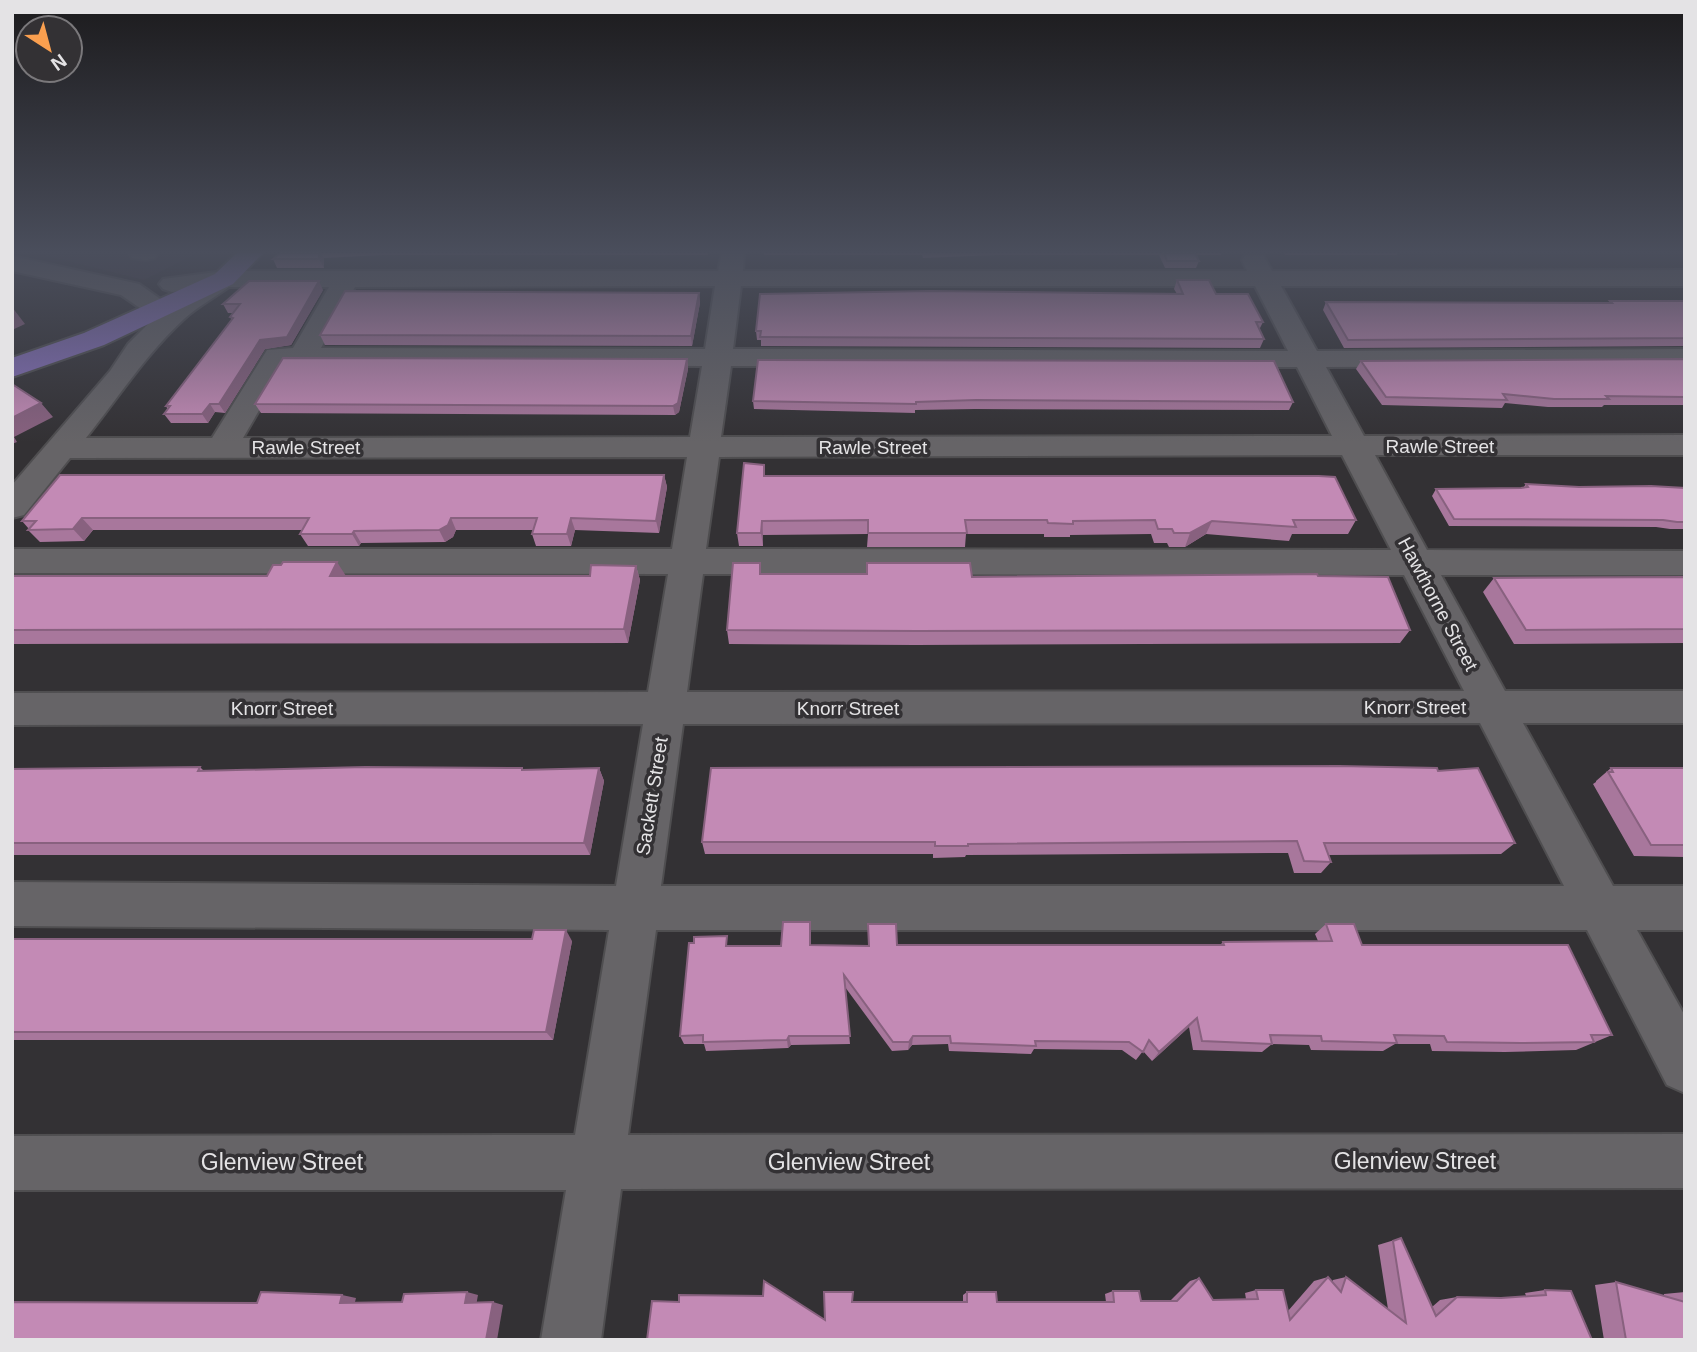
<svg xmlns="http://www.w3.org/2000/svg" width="1697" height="1352" viewBox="0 0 1697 1352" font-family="Arial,sans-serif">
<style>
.built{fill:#3c363f}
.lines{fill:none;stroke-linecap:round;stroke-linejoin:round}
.minor-casing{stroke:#4f4e50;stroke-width:4}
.major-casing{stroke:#4f4e50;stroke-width:4}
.minor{fill:#666467;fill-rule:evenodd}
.major{fill:#856fb9;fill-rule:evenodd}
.wall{fill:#a8779c}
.shaded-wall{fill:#88617f}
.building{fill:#c38ab5;stroke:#88617f;stroke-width:2}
.labels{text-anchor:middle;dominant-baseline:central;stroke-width:7;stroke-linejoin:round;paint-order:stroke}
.street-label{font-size:19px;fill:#e4e3e5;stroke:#333134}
.near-street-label{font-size:23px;fill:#e4e3e5;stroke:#333134}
</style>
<rect width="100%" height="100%" fill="#333134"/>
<!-- built -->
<polygon class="built" points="36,253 197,253 144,280"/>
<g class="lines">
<defs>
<g id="minor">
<polygon points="129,253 158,253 155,258 146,260 132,258"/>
<path d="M722,253H744L743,271H1247L1242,260L1245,255H1263L1272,271L1685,270V286H1281L1317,351L1685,349V365L1326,367L1364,436L1685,435V455H1375L1427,550L1685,551V575H1441L1505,691H1685V723H1523L1613,886H1685V930H1637L1685,1016V1093L1667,1085L1587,930H656L628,1135L1685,1134V1188L621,1189L601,1340H541L566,1190H12V1136L575,1135L609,930L12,926V882L616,886L643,724L12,725V693L648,692L668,574L12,573V549H672L687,457L70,458L24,515L12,518V485L110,371L128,344L156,316L150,315L121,295L12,271V256L139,284L169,305L191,290L172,292L163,289L159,284L163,279L224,271H718ZM715,286L705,349L321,348L355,287ZM741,286H1255L1288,351L733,349ZM229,287H329L293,348L267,350L212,438H86C118,398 146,354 184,319C197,307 214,298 229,287ZM286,364L702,366L690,437L243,438ZM731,366L1297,367L1332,436L721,437ZM1342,455L1391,550L706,549L719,457ZM703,574L1404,575L1464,691L687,692ZM1480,723L1564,886H661L683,724Z"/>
</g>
<polygon id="major" points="237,253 263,253 233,284 104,345 12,377 12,358 84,333 215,274"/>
</defs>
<!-- minor casing -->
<use href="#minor" class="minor-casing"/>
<!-- major casing -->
<use href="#major" class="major-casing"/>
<!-- minor -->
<use href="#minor" class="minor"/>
<!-- major -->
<use href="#major" class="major"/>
</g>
<!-- wall -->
<g class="wall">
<polygon points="280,253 708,253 708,255 383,255 324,258 324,268 277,268 273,259"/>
<polygon points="764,253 1222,253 1221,255 1196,255 1199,261 1196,268 1165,268 1159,255 997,255 923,258 922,255 764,255"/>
<polygon points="1284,253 1398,253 1397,255 1285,255"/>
<polygon points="1177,280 1216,294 1263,322 1259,330 1264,339 1260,348 761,346 761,340 757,340 756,331 1177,294 1174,289"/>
<polygon points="323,290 291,345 265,349 225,413 215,412 208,423 171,423 164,414 168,410 166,406 232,320 230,317 233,313 228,313 223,304"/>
<polygon points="699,293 700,303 692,346 325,345 320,335"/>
<polygon points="1610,301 1685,301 1685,346 1344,348 1323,310 1326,302 1609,303"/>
<polygon points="687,359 688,369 679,412 675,415 261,413 255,404"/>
<polygon points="1685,359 1685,405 1604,405 1602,407 1548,407 1505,403 1502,408 1382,405 1356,369 1361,361"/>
<polygon points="758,360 1293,402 1289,410 975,409 915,410 915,413 754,409 753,401"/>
<polygon points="764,465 765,476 1356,520 1348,534 1292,534 1289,541 1206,534 1185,547 1169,547 1167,543 1154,543 1151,534 1070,535 1070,537 1044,537 1044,534 966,534 965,547 867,547 868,534 763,535 763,546 739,546 737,533"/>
<polygon points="664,475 667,487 659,533 575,530 571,546 536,546 532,534 533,530 456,530 453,537 445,542 361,543 359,546 308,546 300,534 303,530 93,530 84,541 40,542 28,530 29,529 22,521"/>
<polygon points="1526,484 1579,487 1685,488 1685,529 1670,529 1656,527 1449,526 1432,496 1436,489 1523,488"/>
<polygon points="636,566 640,580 628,643 12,644 12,576 590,576"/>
<polygon points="761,574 972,577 1318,576 1410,630 1400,643 916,645 729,644 727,630"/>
<polygon points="1685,577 1685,643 1514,644 1483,592 1494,578"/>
<polygon points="200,767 203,770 523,770 599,768 604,781 590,855 12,855 12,769"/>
<polygon points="1611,768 1685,768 1685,857 1634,856 1593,784 1596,782 1596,781"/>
<polygon points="1438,771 1515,843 1501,854 1329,855 1331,862 1321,873 1294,873 1288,853 966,855 965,857 933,858 933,854 705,854 702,842"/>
<polygon points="810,922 811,945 868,946 868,924 897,945 1220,945 1223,942 1318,941 1315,934 1326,924 1362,945 1612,1035 1576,1050 1505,1052 1432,1051 1430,1044 1395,1044 1383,1051 1311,1050 1309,1045 1272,1044 1262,1052 1193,1050 1189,1027 1152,1061 1143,1051 1136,1060 1122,1050 1034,1049 1031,1054 949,1051 948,1044 912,1045 908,1050 892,1051 845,987 850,1044 791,1045 788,1048 706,1051 704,1044 684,1044 680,1036 730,946 781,946"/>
<polygon points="12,939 572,941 553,1040 12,1040"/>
<polygon points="1401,1238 1432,1307 1440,1300 1457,1297 1501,1298 1526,1296 1525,1293 1545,1290 1592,1340 825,1320 963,1302 963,1295 967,1292 997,1302 1106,1302 1105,1294 1113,1291 1141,1301 1170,1301 1190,1281 1199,1278 1213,1300 1246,1299 1245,1293 1256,1290 1288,1311 1314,1281 1328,1277 1332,1282 1333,1280 1346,1277 1388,1309 1378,1245"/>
<polygon points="1616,1282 1664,1296 1664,1294 1685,1292 1685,1340 1604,1340 1595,1285"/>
</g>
<!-- shaded-wall -->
<g class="shaded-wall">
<polygon points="319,253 321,253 324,258 324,268 319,259"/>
<polygon points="319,281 323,290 291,345 265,349 225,413 219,404 260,340"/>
<polygon points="699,293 700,303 692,346 691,336"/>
<polygon points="12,307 25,324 12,330"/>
<polygon points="687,359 688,369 679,412 675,415 673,406"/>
<polygon points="41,403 53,417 14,437 17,442 12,444 12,418"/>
<polygon points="210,404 215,412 208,423 202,414"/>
<polygon points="664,475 667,487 659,533 656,521"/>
<polygon points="82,518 93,530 84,541 73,529"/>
<polygon points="451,518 456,530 453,537 445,542 439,530"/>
<polygon points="571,518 575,530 571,546 567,534"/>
<polygon points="762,521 763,535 763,546 761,533"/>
<polygon points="1212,521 1206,534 1185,547 1190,533"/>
<polygon points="354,531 361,543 359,546 352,534"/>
<polygon points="337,562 346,576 330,576"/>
<polygon points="636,566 640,580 628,643 624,629"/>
<polygon points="599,768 604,781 590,855 584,843"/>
<polygon points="566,930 572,941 553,1040 546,1032"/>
<polygon points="1197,1018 1189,1027 1152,1061 1159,1052"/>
<polygon points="789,1036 791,1045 788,1048 787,1040"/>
<polygon points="913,1036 912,1045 908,1050 909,1042"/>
<polygon points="467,1292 478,1295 476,1306 465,1303"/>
<polygon points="342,1295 356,1298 354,1306 340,1303"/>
<polygon points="493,1302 503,1305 497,1340 486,1340"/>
</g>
<!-- building -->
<g class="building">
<polygon points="280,253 319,253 319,259 273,259"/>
<polygon points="1164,253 1195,253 1199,261 1167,261"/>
<polygon points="1177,280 1209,280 1216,294 1248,294 1263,322 1256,322 1264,339 760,337 761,331 756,331 760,294 930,291 1183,294"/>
<polygon points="249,281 319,281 287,337 260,340 219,404 210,404 202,414 164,414 170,406 166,406 233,318 230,317 240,304 223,304"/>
<polygon points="345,291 699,293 691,336 320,335"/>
<polygon points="1610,301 1685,301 1685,338 1348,340 1326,302 1612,303"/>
<polygon points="283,358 687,359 678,403 673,406 255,404"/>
<polygon points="1685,359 1685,397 1606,396 1609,399 1554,399 1503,394 1507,400 1386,397 1361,361"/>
<polygon points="758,360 1274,361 1293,402 976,400 916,402 916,404 753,401"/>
<polygon points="12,384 41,403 12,418"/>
<polygon points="744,463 764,465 764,476 1319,476 1335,477 1356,520 1293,520 1296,527 1212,521 1190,533 1174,533 1172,529 1158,529 1155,520 1073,521 1073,524 1048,523 1047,520 965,520 967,533 868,533 868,520 762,521 761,533 737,533"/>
<polygon points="60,475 664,475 656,521 571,518 567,534 532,534 537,518 451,518 448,525 439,530 354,531 352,534 300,534 309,518 82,518 73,529 28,530 36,521 22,521"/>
<polygon points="1526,484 1579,487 1651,486 1685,488 1685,522 1677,522 1663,520 1454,519 1436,489 1521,488 1528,487"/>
<polygon points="283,562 337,562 330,576 590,576 591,565 636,566 624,629 12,630 12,576 267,576 273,565 281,565"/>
<polygon points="733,563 760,563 760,574 867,574 867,563 970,563 972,577 1317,574 1318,576 1388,577 1410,630 918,631 727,630"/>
<polygon points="1685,577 1685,629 1526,630 1494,578"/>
<polygon points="1339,766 1437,768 1438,771 1478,768 1515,843 1324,843 1331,862 1304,861 1297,841 968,844 968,846 935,846 935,842 702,842 711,768"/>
<polygon points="200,767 198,771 365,767 522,768 522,770 599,768 584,843 12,843 12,769"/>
<polygon points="1611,768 1685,768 1685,845 1651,845 1608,772 1613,772"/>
<polygon points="783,922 810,922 810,945 869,946 868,924 896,924 897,945 1224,945 1223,942 1332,941 1326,924 1354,924 1362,945 1568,945 1612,1035 1591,1035 1594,1042 1521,1043 1447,1042 1444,1036 1394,1035 1397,1043 1322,1041 1321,1036 1270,1035 1272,1044 1202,1041 1197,1018 1159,1052 1149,1040 1143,1052 1129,1042 1035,1041 1036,1046 951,1043 950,1036 913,1036 909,1042 893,1042 844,975 850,1036 789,1036 787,1040 703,1042 703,1035 680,1036 689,943 694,943 694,937 727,936 726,946 781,946"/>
<polygon points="534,930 566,930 546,1032 12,1032 12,939 532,939"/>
<polygon points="1401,1238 1436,1316 1457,1297 1501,1298 1546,1295 1545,1290 1571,1291 1592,1340 647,1340 652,1301 679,1302 679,1295 763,1296 764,1281 825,1320 824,1292 853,1292 852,1302 967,1302 967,1292 996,1292 997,1302 1114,1302 1113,1291 1139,1291 1141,1301 1177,1301 1199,1278 1213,1300 1258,1299 1256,1290 1283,1290 1290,1320 1328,1277 1341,1292 1346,1277 1406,1323 1393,1241"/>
<polygon points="1616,1282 1685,1302 1685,1340 1626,1340"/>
<polygon points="261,1292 342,1295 340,1303 402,1302 404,1294 467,1292 465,1303 493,1302 486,1340 12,1340 12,1302 257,1303"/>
</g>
<!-- sky -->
<linearGradient id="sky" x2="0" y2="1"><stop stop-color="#1c1b1d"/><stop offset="0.57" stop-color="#4a4e5c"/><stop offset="1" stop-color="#4a4e5c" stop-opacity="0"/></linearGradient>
<rect width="1697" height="442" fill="url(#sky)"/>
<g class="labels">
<!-- street labels -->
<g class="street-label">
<text x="1440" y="446">Rawle Street</text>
<text x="306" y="447">Rawle Street</text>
<text x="873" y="447">Rawle Street</text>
<text transform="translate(1438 604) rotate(62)">Hawthorne Street</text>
<text x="1415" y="707">Knorr Street</text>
<text x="282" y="708">Knorr Street</text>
<text x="848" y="708">Knorr Street</text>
<text transform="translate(652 796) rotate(-81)">Sackett Street</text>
</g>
<!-- near-street labels -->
<g class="near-street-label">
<text x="1415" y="1161">Glenview Street</text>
<text x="282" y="1162">Glenview Street</text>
<text x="849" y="1162">Glenview Street</text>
</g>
</g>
<!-- border -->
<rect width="1697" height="1352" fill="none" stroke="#e4e3e5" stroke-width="28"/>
<!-- north arrow -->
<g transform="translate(49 49) rotate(144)"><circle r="33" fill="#333134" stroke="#7a787b" stroke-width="2"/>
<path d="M0-5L12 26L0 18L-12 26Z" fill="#fa9f4f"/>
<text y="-10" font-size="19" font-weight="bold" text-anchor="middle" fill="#e4e3e5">N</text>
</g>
</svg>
